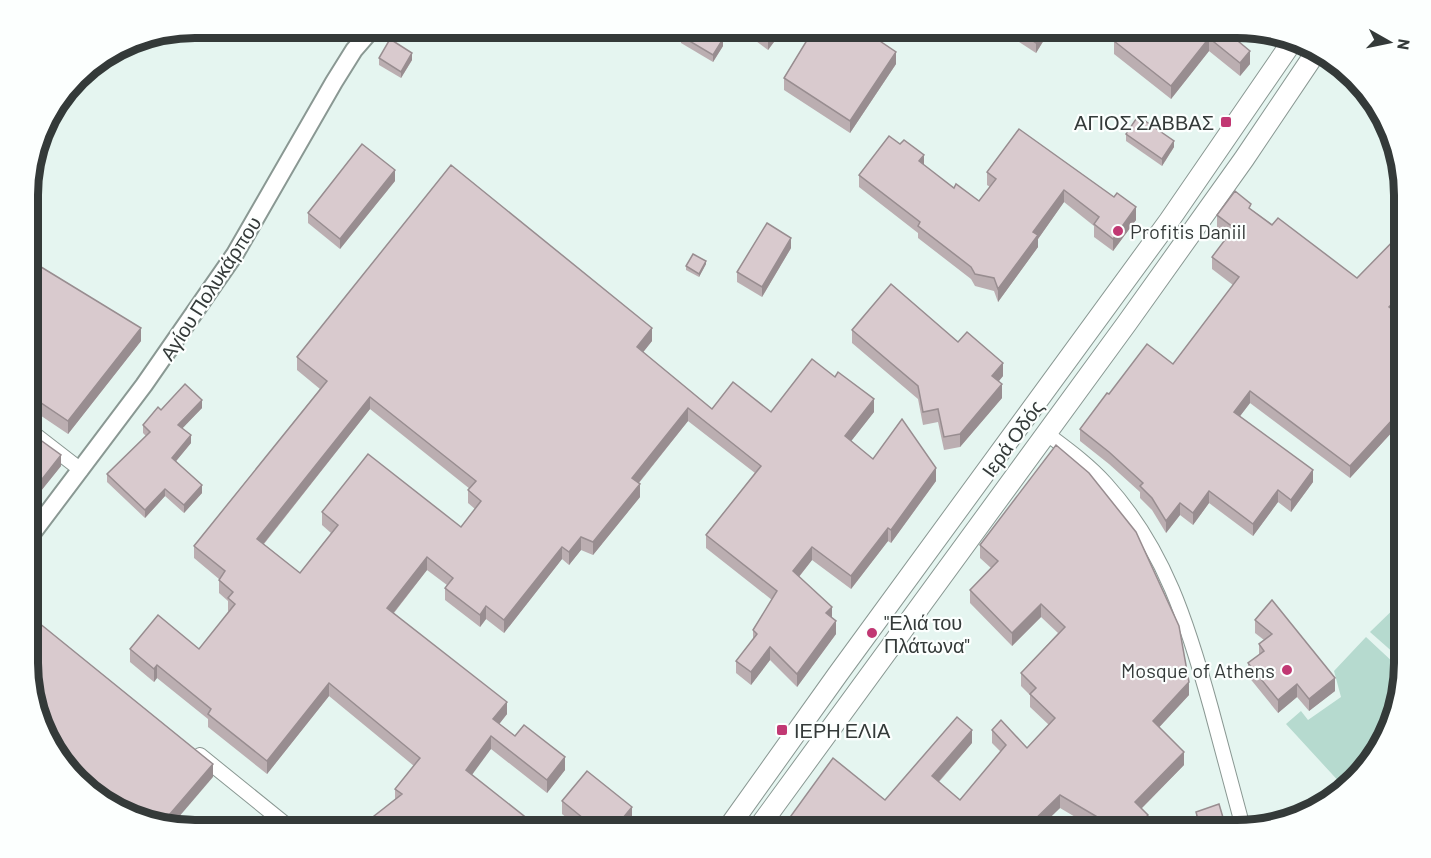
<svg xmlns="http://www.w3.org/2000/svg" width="1431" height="858" viewBox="0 0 1431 858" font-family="Barlow,sans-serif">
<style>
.green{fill:#b6dacf}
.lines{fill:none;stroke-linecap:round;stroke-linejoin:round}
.minor-casing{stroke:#8a9893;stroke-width:16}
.tertiary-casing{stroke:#8a9893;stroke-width:20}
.secondary-casing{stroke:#8a9893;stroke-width:22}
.minor{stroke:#fff;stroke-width:14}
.tertiary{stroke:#fff;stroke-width:16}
.secondary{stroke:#fff;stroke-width:20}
.wall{fill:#bbaeb1;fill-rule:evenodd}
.shaded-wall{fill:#988d90}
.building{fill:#d9cace;stroke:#988d90;stroke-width:1.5;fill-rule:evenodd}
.poi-dot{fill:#c13873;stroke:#fcfffe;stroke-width:2}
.labels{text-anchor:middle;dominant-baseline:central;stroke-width:4.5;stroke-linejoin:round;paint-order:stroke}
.poi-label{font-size:20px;fill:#343a39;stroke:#fcfffe;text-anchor:start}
.street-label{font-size:20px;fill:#343a39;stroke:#fcfffe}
.rim{fill:none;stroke:#343a39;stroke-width:8}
</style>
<rect width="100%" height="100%" fill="#e5f5f0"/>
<!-- green -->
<g class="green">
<polygon points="1404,599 1404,662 1370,632"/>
<polygon points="1366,637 1396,665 1400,687 1381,748 1343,786 1286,724 1301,711 1308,720 1341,697 1334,671"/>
</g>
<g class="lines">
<defs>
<g id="minor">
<polyline points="28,429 81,470"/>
<path d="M1047,434C1067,449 1088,464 1106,484C1165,549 1188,625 1211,708C1222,749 1233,790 1244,831"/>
<polyline points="200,755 294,831"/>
</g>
<polyline id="tertiary" points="28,539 144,385 235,254 334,82 354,50 374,27"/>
<g id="secondary">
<polyline points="726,831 838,674 1169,221 1292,42"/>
<polyline points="756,831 1127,323 1244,159 1318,49"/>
</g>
</defs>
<!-- minor casing -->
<use href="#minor" class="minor-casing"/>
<!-- tertiary casing -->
<use href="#tertiary" class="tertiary-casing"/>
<!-- secondary casing -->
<use href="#secondary" class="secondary-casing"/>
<!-- minor -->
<use href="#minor" class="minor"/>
<!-- tertiary -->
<use href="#tertiary" class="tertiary"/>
<!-- secondary -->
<use href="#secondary" class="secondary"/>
</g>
<!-- wall -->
<g class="wall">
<polygon points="639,27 661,27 654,37"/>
<polygon points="737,27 785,27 768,50"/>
<polygon points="814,27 859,27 896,64 850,133 784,90 784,78 814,29"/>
<polygon points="996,27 1047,27 1047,35 1036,53"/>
<polygon points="1221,27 1250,64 1240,76 1209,51 1171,99 1114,54 1114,41"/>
<polygon points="681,36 723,46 713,62 681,43"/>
<polygon points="379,58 412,60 401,78 379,65"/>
<polygon points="1019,129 1136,220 1113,251 1094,237 1094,226 1064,202 1038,239 1038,247 998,302 994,291 975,286 971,279 918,238 918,233 859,187 859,175 924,165 954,188 979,201 990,187 987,185 987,172"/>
<polygon points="1126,134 1174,147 1162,166 1126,141"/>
<polygon points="395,181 340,249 308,223 308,213"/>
<polygon points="1251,209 1404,318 1404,419 1350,478 1250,403 1240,416 1313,482 1291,512 1278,502 1253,536 1209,503 1193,525 1180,515 1166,533 1152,510 1140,498 1140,492 1109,464 1080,441 1080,429 1109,394 1173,364 1233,285 1212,269 1212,257 1228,236 1217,227 1217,215"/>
<polygon points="791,248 762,297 737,282 737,272"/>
<polygon points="28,259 141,341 68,434 28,407 28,326 35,316 28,312"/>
<polygon points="706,264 699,277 686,270 686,266"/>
<polygon points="852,330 958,342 1003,376 999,381 1002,398 960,447 944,450 938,422 923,425 918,399 852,343"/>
<path d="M652,341L643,352L712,409L771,412H874L851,441L873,459L936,481L891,543L888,541L851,589L812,560L799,577L832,618L836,634L797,687L770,660L751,685L736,673V661L753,639V630L772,600L706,548V535L755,473L688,421L639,483L640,497L593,555L581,550L569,565L562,559L504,633L486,619L480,627L445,600V588L447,585L427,570L394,613L507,714L499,724L515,736L565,770L547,793L491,749L395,799V789L414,766L329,696L267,774L208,727V719L157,678L154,682L130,662V649H199L229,612L228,611V601L219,593V579L194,558V546L320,389L297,370V357ZM370,409L470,489L468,490V503L475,509L461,527L322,512V525L331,533L300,573L264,544Z"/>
<polygon points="202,408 182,428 191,443 176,461 202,493 184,513 165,496 145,518 107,482 107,474 146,436 143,433 143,425 161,410"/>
<polygon points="28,431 61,466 28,507 28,475 30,473 28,472"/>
<polygon points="980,545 1189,695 1159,727 1184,765 1141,809 1148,828 1145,831 1099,831 1060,808 1036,831 788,831 788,820 885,800 972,743 939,782 960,800 1001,752 992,743 992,730 1027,748 1049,725 1030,707 1030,695 1021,686 1021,673 1058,633 1041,617 1012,646 970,603 970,590 991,568 980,558"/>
<polygon points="1272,600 1335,691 1309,711 1297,697 1278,713 1248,676 1248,663 1259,655 1259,644 1264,640 1255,633 1255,620"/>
<polygon points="562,801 632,820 629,823 638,831 583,831 562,814"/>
<polygon points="1196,812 1227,831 1198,831 1196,821"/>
</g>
<!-- shaded-wall -->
<g class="shaded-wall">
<polygon points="654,27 661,27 654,37"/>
<polygon points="775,27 785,27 768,50 768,37"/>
<polygon points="1046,27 1047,27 1047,35 1036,53 1036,43"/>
<polygon points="1209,38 1209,51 1171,99 1171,86"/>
<polygon points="723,39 723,46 713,62 713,55"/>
<polygon points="1250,51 1250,64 1240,76 1240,63"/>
<polygon points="896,52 896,64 850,133 850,121"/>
<polygon points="412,53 412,60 401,78 401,72"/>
<polygon points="1174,141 1174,147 1162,166 1162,159"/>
<polygon points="924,155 924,168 919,161"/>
<polygon points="395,170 395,181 340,249 340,239"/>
<polygon points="1064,190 1064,202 1038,239 1038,247 998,302 998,289 1033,232"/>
<polygon points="1136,207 1136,220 1113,251 1113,239"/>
<polygon points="791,238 791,248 762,297 762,287"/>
<polygon points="706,261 706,264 699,277 699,274"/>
<polygon points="1404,292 1404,304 1389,319 1389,307"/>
<polygon points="141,328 141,341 68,434 68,421"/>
<polygon points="652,328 652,341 637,360 637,347"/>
<polygon points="1003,363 1003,376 992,389 992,376"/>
<polygon points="1002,384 1002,398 960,447 960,434"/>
<polygon points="1250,391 1250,403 1234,424 1234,412"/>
<polygon points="370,397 370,409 257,552 257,539"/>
<polygon points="874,399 874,412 845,449 845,436"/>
<polygon points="202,400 202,408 178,433 178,425"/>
<polygon points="1404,407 1404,419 1350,478 1350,466"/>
<polygon points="688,408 688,421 632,491 632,478"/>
<polygon points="191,435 191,443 172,466 172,458"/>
<polygon points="61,455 61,466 28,507 28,497"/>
<polygon points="936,468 936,481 891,543 891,530"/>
<polygon points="1313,470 1313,482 1291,512 1291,500"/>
<polygon points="640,484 640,497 593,555 593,542"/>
<polygon points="202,485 202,493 184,513 184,505"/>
<polygon points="165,489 165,496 145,518 145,510"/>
<polygon points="1278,490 1278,502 1253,536 1253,524"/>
<polygon points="1209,491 1209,503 1193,525 1193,513"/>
<polygon points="1180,503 1180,515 1166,533 1166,521"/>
<polygon points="888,528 888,541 851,589 851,576"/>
<polygon points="581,537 581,550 569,565 569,552"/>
<polygon points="562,547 562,559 504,633 504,620"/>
<polygon points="812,547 812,560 793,584 793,571"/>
<polygon points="427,557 427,570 387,621 387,608"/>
<polygon points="1041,604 1041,617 1012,646 1012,633"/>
<polygon points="486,606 486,619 480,627 480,615"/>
<polygon points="832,607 832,620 826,613"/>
<polygon points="836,621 836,634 797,687 797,674"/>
<polygon points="770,647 770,660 751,685 751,672"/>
<polygon points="157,665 157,678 154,682 154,669"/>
<polygon points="1335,678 1335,691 1309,711 1309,699"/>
<polygon points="1189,682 1189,695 1153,734 1153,721"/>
<polygon points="329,683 329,696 267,774 267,761"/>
<polygon points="1297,684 1297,697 1278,713 1278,700"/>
<polygon points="507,702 507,714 493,732 493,719"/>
<polygon points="972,730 972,743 932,789 932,776"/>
<polygon points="491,736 491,749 466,783 466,770"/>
<polygon points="1184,752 1184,765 1135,815 1135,802"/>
<polygon points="565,757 565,770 547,793 547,780"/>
<polygon points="213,764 213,777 172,825 170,814"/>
<polygon points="1060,795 1060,808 1036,831 1023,831"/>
<polygon points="632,807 632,820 623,831 623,818"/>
<polygon points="1148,815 1148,828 1145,831 1132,831"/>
</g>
<!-- building -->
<g class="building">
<polygon points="686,27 703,27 723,39 713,55 681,36"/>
<polygon points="754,27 775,27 768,37"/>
<polygon points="815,27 859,27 896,52 850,121 784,78"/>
<polygon points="1012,27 1046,27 1036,43"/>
<polygon points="1126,27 1221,27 1250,51 1240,63 1209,38 1171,86 1114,41"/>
<polygon points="390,39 412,53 401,72 379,58"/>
<polygon points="1138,116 1174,141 1162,159 1126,134"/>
<polygon points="1019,129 1114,197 1117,193 1136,207 1113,239 1094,224 1099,217 1064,190 1033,232 1038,235 998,289 994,278 975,274 971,267 918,226 920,222 859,175 889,136 900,144 904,140 924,155 919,161 954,188 956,184 979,201 996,179 987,172"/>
<polygon points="362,144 395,170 340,239 308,213"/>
<path d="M451,165L652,328L637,347L712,409L733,382L771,412L812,359L835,377L838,372L874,399L845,436L873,459L902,419L936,468L891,530L888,528L851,576L812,547L793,571L832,607L826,613L836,621L797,674L770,647L751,672L736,661L757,634L753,630L777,591L706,535L761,466L688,408L632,478L640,484L593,542L581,537L569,552L562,547L504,620L486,606L480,615L445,588L453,578L427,557L387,608L507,702L493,719L515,736L524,725L565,757L547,780L491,736L466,770L543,831H355L402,794L395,789L420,758L329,683L267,761L208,714L211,709L157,665L154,669L130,649L158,615L199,649L235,604L228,598L233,592L219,580L225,571L194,546L327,381L297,357ZM370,397L476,481L468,490L481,501L461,527L368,454L322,512L338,525L300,573L257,539Z"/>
<polygon points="1235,191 1251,204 1249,208 1272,225 1278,218 1357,278 1404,230 1404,292 1389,307 1404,318 1404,407 1350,466 1250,391 1234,412 1313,470 1291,500 1278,490 1253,524 1209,491 1193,513 1180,503 1166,521 1152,498 1140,486 1143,483 1109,452 1080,429 1107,393 1109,394 1147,344 1173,364 1239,277 1212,257 1234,228 1217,215"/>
<polygon points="767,223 791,238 762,287 737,272"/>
<polygon points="693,254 706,261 699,274 686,266"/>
<polygon points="28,259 141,328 68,421 28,394 28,344 31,340 28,339 28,326 41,307 28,299"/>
<polygon points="891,284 958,342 967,332 1003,363 992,376 1002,384 960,434 944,437 938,409 923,412 918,386 852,330"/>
<polygon points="185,384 202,400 178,425 191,435 172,458 202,485 184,505 165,489 145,510 107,474 150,432 143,425 158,407 161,410"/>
<polygon points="28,431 61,455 28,497 28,475 35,466 28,461"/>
<polygon points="1056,445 1089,473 1136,532 1179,626 1189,682 1153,721 1184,752 1135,802 1148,815 1132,831 1121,831 1060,795 1023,831 806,831 788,820 833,758 885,800 957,717 972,730 932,776 960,800 1006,745 992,730 1001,720 1027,748 1055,718 1030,694 1036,688 1021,673 1065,627 1041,604 1012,633 970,590 998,561 980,545"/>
<polygon points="1272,600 1335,678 1309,699 1297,684 1278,700 1248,663 1264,651 1259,644 1272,634 1255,620"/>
<polygon points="28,614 213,764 170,814 187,829 110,808 55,756 28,685"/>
<polygon points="587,771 632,807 623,818 638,831 599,831 562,801"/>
<polygon points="1219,804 1227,831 1201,831 1196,812"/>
<polygon points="258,822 269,831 250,831"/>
</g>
<!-- markers -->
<g class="poi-dot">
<rect x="1220" y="116" width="12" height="12" rx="3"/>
<circle cx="1118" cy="231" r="6"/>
<circle cx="872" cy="633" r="6"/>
<circle cx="1287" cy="670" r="6"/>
<rect x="776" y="724" width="12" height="12" rx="3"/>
</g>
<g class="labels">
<!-- poi labels -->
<g class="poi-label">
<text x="1214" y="122" text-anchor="end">ΑΓΙΟΣ ΣΑΒΒΑΣ</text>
<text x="1130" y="231">Profitis Daniil</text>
<text x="884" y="622">"Ελιά του<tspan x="884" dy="23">Πλάτωνα"</tspan></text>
<text x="1275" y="670" text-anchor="end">Mosque of Athens</text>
<text x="794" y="730">ΙΕΡΗ ΕΛΙΑ</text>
</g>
<!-- street labels -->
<g class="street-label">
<text transform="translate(210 288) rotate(-57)">Αγίου Πολυκάρπου</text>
<text transform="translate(1012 438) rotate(-54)">Ιερά Οδός</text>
</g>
</g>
<!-- crop -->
<path d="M0 0H1431V858H0ZM195 38H1237A157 157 0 0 1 1394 195V663A157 157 0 0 1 1237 820H195A157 157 0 0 1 38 663V195A157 157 0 0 1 195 38Z" fill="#fcfffe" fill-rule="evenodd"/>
<path class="rim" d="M195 38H1237A157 157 0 0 1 1394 195V663A157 157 0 0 1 1237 820H195A157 157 0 0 1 38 663V195A157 157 0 0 1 195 38Z"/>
<!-- north arrow -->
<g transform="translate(1389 42) rotate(99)" stroke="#fcfffe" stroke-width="4.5" paint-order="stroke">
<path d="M0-4.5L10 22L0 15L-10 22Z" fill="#343a39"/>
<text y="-9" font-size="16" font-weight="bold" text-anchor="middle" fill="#343a39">N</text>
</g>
</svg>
